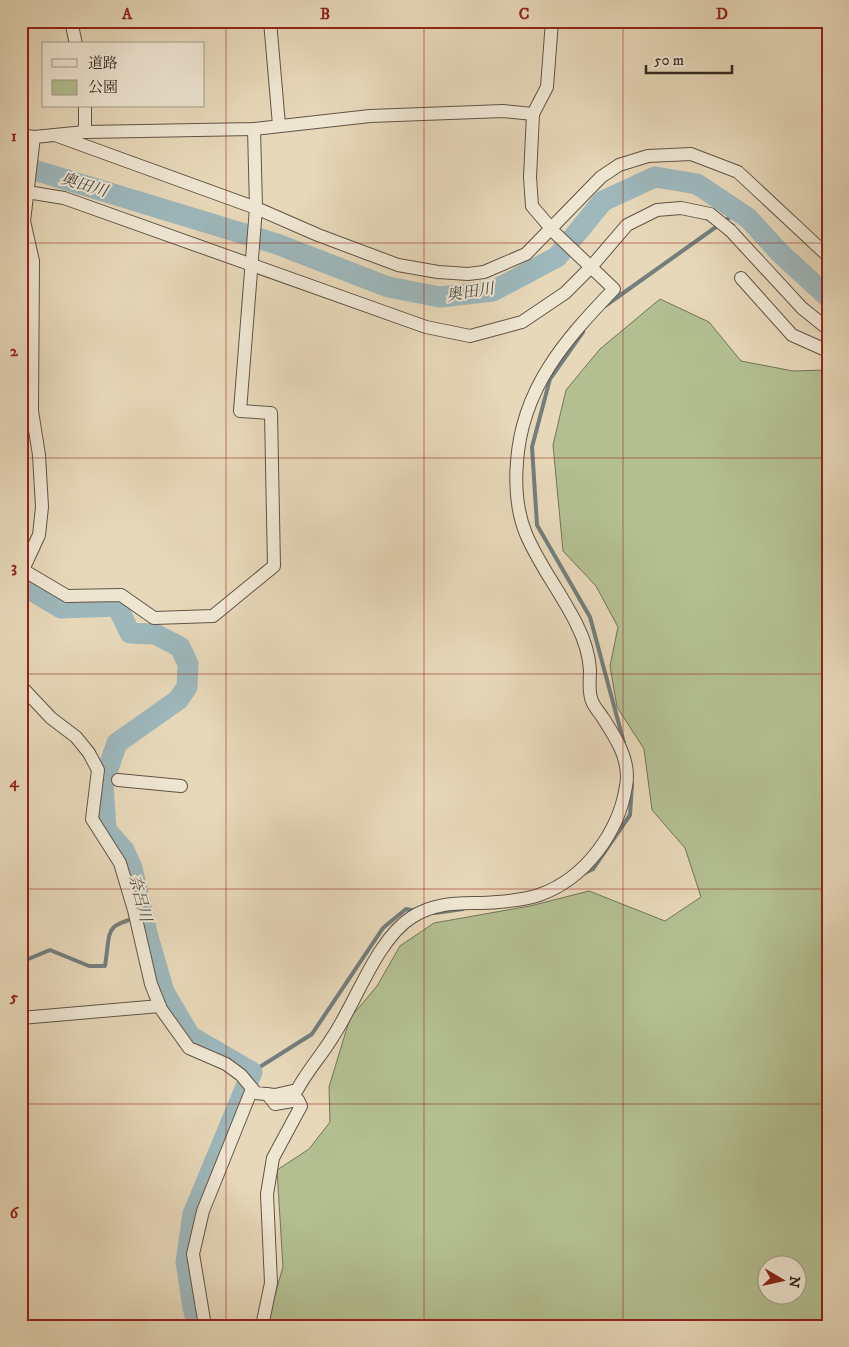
<svg xmlns="http://www.w3.org/2000/svg" width="849" height="1347" viewBox="0 0 849 1347" font-family="'IM FELL DW Pica','Noto Serif JP',serif">
<style>
.green{fill:#b3bf91;stroke:#737459;fill-rule:evenodd}
.lines{fill:none;stroke-linecap:round;stroke-linejoin:round}
.stream{stroke:#737e7d;stroke-width:4}
.river{stroke:#9db7bb;stroke-width:21}
.minor-casing{stroke:#605447;stroke-width:14}
.minor{stroke:#efe6d2;stroke-width:12}
.minor-bridge-casing{stroke:#605447;stroke-width:14;stroke-linecap:butt}
.minor-bridge{stroke:#efe6d2;stroke-width:12}
.grid{fill:none;stroke:#8f2418;stroke-width:1;stroke-opacity:0.55}
.labels{text-anchor:middle;dominant-baseline:central;stroke-width:4;stroke-linejoin:round;paint-order:stroke}
.water-label{font-size:16px;font-style:italic;fill:#4e4c48;stroke:#efe6d2}
.neatline{fill:none;stroke:#8f2418;stroke-width:2}
.grid-label{font-size:16px;text-anchor:middle;font-weight:bold;fill:#8f2418}
</style>
<rect width="100%" height="100%" fill="#e7d8b9"/>
<filter id="stains"><feTurbulence type="fractalNoise" baseFrequency=".004" numOctaves="4"/><feColorMatrix values="0 0 0 0 .2 0 0 0 0 .09 0 0 0 0 .02 0 0 0 .5 -.17"/></filter>
<radialGradient id="worn" r=".72"><stop offset=".6" stop-color="#630" stop-opacity="0"/><stop offset="1" stop-color="#630" stop-opacity=".3"/></radialGradient>
<!-- green -->
<path class="green" d="M660,299L709,322L741,361L793,371L828,370V1326H270L269,1315L283,1267L277,1170L309,1149L330,1122L329,1087L350,1018L377,986L400,946L434,923L530,906L589,891L665,921L701,897L685,848L652,810L644,749L617,707L610,666L618,627L596,586L563,551L553,445L566,390L600,349ZM766,1264H796V1294H766Z"/>
<g class="lines">
<!-- stream -->
<g class="stream">
<polyline points="605,306 737,212"/>
<polyline points="583,332 550,379 532,447 537,525 590,617 624,743"/>
<polyline points="583,874 593,869 630,815 632,784"/>
<polyline points="435,913 463,909"/>
<path d="M21,962L50,950L89,966H105C111,928 103,926 143,916"/>
<polyline points="252,1072 312,1034 383,928 406,909 416,911"/>
</g>
<!-- river -->
<g class="river">
<polyline points="21,166 277,244 388,287 440,297 493,291 557,257 603,201 655,177 697,184 748,218 780,253 828,297"/>
<polyline points="21,584 61,608 117,606 130,633 155,634 180,647 188,664 187,687 178,700 117,743 103,783 106,830 124,850 132,868 148,937 164,992 190,1036 252,1072 193,1214 186,1262 193,1308 198,1326"/>
</g>
<defs>
<g id="minor">
<polyline points="71,21 76,44"/>
<polyline points="270,21 279,125"/>
<polyline points="85,132 85,106"/>
<polyline points="21,135 34,137 85,132 254,129 370,116 503,111 533,114"/>
<polyline points="55,135 256,208 318,235 398,265 438,272 468,274 484,272 526,254 601,177 619,165 648,156 691,154 738,172 828,256"/>
<polyline points="21,191 64,198 426,327 470,336 522,322 565,293 591,267 627,225 657,210 681,208 710,214"/>
<polyline points="729,229 802,308 828,329"/>
<polyline points="741,278 792,335 828,351"/>
<polyline points="23,570 67,596 121,595 154,618 213,616 274,566 271,413 240,411 256,208 254,129"/>
<polyline points="21,574 39,535 42,507 39,455 32,411 33,261 24,221 34,137"/>
<path d="M21,686L51,718L76,737L89,753L98,770L92,819L120,863L134,910L151,984L161,1009L189,1048L226,1064L241,1075L256,1093L275,1095L297,1090C307,1071 321,1056 332,1038C356,1003 376,940 412,917C440,899 467,905 498,902C511,901 527,899 539,895C585,879 619,832 626,786C631,761 616,738 603,718C600,713 594,707 592,701C588,692 590,679 590,670C589,654 584,639 577,625C562,594 540,567 526,534C517,512 515,486 517,462C522,388 565,340 614,289L555,233L532,206L530,177L533,114L547,87L552,21"/>
<polyline points="118,780 181,786"/>
<polyline points="21,1018 160,1006"/>
<polyline points="205,1326 193,1254 203,1211 252,1089"/>
<polyline points="262,1326 271,1283 267,1194 273,1158 301,1106 298,1100 275,1104 267,1094"/>
</g>
</defs>
<!-- minor casing -->
<use href="#minor" class="minor-casing"/>
<!-- minor -->
<use href="#minor" class="minor"/>
<defs>
<polyline id="minor-bridge" points="710,214 731,231"/>
</defs>
<!-- minor-bridge casing -->
<use href="#minor-bridge" class="minor-bridge-casing"/>
<!-- minor-bridge -->
<use href="#minor-bridge" class="minor-bridge"/>
</g>
<!-- grid -->
<path class="grid" d="M226,21V1326M424,21V1326M623,21V1326M21,243H828M21,458H828M21,674H828M21,889H828M21,1104H828"/>
<g class="labels">
<!-- water labels -->
<g class="water-label">
<text transform="translate(84 185) rotate(17)">奥田川</text>
<text transform="translate(470 292) rotate(-9)">奥田川</text>
<text transform="translate(140 898) rotate(75)">奈呂川</text>
</g>
</g>
<!-- margin -->
<rect width="849" height="1347" fill="none" stroke="#e7d8b9" stroke-width="55"/>
<!-- legend -->
<rect x="42" y="42" width="162" height="65" fill="#efe6d2" stroke="#a49a8b"/>
<rect x="52" y="59" width="25" height="8" fill="#efe6d2" stroke="#a49a8b"/>
<text x="88" y="68" font-size="15" fill="#332821">道路</text>
<rect x="52" y="80" width="25" height="15" fill="#b3bf91" stroke="#a49a8b"/>
<text x="88" y="92" font-size="15" fill="#332821">公園</text>
<!-- north arrow -->
<g transform="translate(782 1280) rotate(99)"><circle r="24" fill="#efe6d2" stroke="#a49a8b"/>
<path d="M0-4L9 19L0 12L-9 19Z" fill="#8f2418"/>
<text y="-8" font-size="14" font-weight="bold" text-anchor="middle" fill="#332821">N</text>
</g>
<!-- scale -->
<path d="M646 65v8h86v-8" fill="none" stroke="#332821" stroke-width="2.5"/>
<text x="654" y="65" font-size="15" fill="#332821" stroke="#efe6d2" stroke-width="4" paint-order="stroke">50 m</text>
<rect x="28" y="28" width="794" height="1292" class="neatline"/>
<g class="grid-label">
<text x="127" y="19">A</text>
<text x="325" y="19">B</text>
<text x="524" y="19">C</text>
<text x="722" y="19">D</text>
<text x="14" y="141">1</text>
<text x="14" y="356">2</text>
<text x="14" y="572">3</text>
<text x="14" y="787">4</text>
<text x="14" y="1002">5</text>
<text x="14" y="1218">6</text>
</g>
<rect width="100%" height="100%" filter="url(#stains)"/>
<rect width="100%" height="100%" fill="url(#worn)"/>
</svg>
